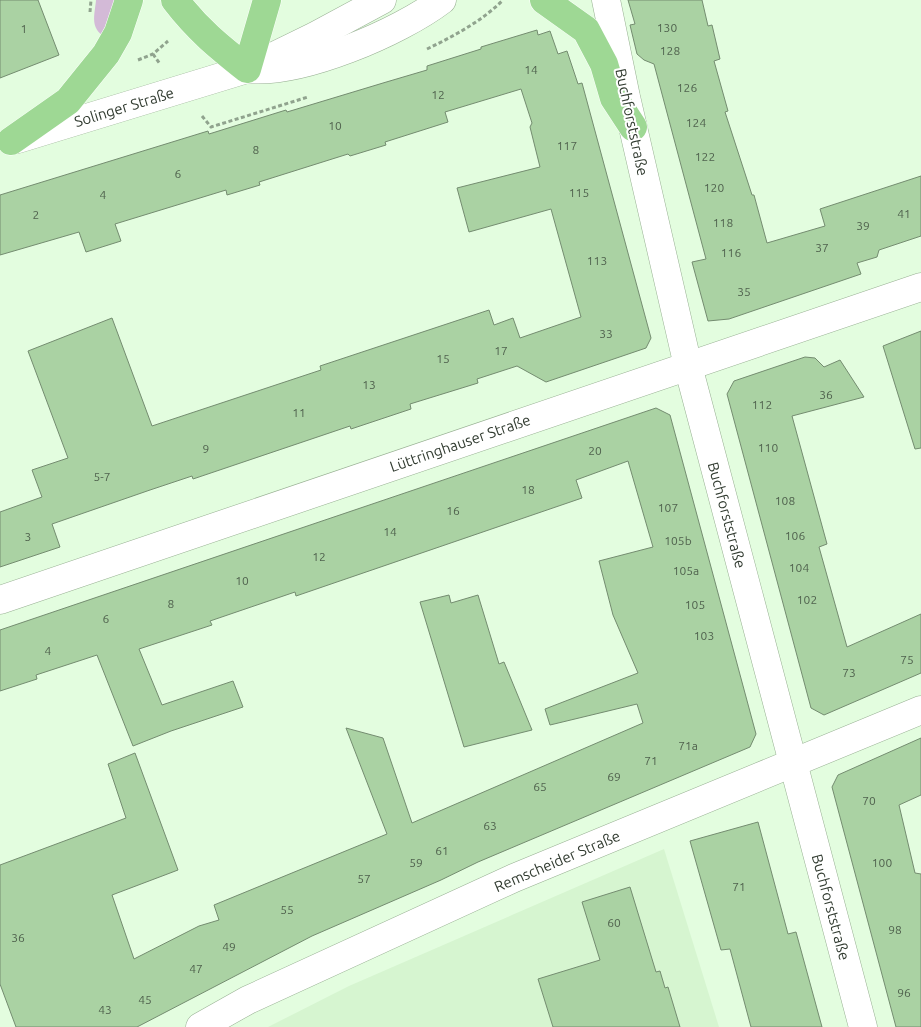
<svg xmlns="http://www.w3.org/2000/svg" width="921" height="1027" viewBox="0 0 921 1027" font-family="Ubuntu,sans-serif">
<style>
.built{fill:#d6f5d0}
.green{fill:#d3bad7}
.building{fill:#aad2a3;stroke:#748c70}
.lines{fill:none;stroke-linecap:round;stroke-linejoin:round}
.minor-casing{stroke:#98b093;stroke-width:29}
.tertiary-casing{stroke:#98b093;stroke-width:29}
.trunk-casing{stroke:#fff;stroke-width:29}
.path{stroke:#90a38e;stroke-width:3;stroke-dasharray:4 2.5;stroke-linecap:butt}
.minor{stroke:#fff;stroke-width:28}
.tertiary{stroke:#fff;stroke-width:28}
.trunk{stroke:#9ed894;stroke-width:28}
.labels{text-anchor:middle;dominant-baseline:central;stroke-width:4;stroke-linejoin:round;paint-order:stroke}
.number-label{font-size:12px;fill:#50624e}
.street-label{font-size:15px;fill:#323c31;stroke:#fff}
</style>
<rect width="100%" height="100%" fill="#e3fddf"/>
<!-- built -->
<polygon class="built" points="664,849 719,1027 268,1027 349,986"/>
<!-- green -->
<path class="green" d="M96,0H115L102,35C90,26 95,13 96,0Z"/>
<!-- building -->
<g class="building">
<polygon points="0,0 38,0 59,55 0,78"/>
<polygon points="628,0 702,0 708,26 712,25 720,59 714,61 728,111 725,112 752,195 754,195 767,243 825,226 820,209 921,176 921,236 879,250 877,257 857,263 861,274 729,319 708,321 692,262 706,259 654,64 644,60 637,54 630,25 635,24"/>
<polygon points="537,30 538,35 550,31 558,54 567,51 578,84 582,83 651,338 646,348 546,382 517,366 477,379 478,383 410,404 411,409 351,429 350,426 193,479 192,476 150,490 52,524 60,547 0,567 0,512 42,497 32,470 68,458 28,351 112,318 152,426 321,370 320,366 489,310 494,325 513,318 520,338 581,317 551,209 469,232 457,188 540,167 530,127 532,123 521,89 445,112 448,122 385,142 386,145 350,156 348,154 259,182 260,185 227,195 226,190 115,224 121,241 86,252 79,232 0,255 0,195 208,131 209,134 286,110 287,112 383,83 427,70 427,66 481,49 481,47"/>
<polygon points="921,331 921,448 915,449 883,346"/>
<polygon points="805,357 815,358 824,367 840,360 864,397 792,416 827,544 819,547 847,647 921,614 921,673 824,715 811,708 727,394 734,381"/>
<polygon points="656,408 670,415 756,734 750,747 478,862 441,880 312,936 137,1027 16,1027 0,984 0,865 126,818 108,764 135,753 178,870 112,895 134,959 199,926 219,920 214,905 387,834 346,728 383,738 412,823 643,723 637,704 550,725 545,709 638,673 613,615 599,561 653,547 628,461 576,480 582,498 296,596 295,592 210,621 212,625 139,649 162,705 233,681 243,707 171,731 133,746 97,655 36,675 37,679 0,691 0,630"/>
<polygon points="449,595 451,603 478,595 499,664 504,662 532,730 464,747 420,602"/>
<polygon points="921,738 921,795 899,805 915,873 921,874 921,1027 896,1027 832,787 838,775"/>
<polygon points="758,822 788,934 796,932 822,1027 751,1027 730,949 721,950 690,841"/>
<polygon points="630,887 656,972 660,971 665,988 668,987 680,1027 553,1027 538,979 600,960 582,902"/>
</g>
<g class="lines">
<defs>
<g id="minor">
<polyline points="606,0 626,97 688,366 863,1027"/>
<polyline points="18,139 247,69"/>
<polyline points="0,600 921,287"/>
<polyline points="200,1027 248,1000 514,878 921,710"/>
</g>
<g id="tertiary">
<polyline points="260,63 315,36 382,0"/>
<path d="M247,69C301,75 400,32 442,0"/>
</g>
<g id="trunk">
<path d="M175,0C198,30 218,46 247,69L267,0"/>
<polyline points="544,0 586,30 604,64 614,98 633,127"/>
<polyline points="11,141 68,101 106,54 118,33 129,0"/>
</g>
</defs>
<!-- minor casing -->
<use href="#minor" class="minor-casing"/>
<!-- tertiary casing -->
<use href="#tertiary" class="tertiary-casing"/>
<!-- trunk casing -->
<use href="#trunk" class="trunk-casing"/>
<!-- path -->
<g class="path">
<polyline points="90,12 91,0"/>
<path d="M427,49C454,36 482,21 503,0"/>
<polyline points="153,54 160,64"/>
<polyline points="138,60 153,54 168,41"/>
<polyline points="202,116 211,127 308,97"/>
</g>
<!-- minor -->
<use href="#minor" class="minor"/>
<!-- tertiary -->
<use href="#tertiary" class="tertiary"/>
<!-- trunk -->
<use href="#trunk" class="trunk"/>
</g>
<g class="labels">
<!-- number labels -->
<g class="number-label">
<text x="667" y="27">130</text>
<text x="24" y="28">1</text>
<text x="670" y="50">128</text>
<text x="531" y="69">14</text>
<text x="687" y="87">126</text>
<text x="438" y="94">12</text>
<text x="696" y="122">124</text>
<text x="335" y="125">10</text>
<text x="567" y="145">117</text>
<text x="256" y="149">8</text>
<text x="705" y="156">122</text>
<text x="178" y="173">6</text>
<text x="714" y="187">120</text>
<text x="579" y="192">115</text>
<text x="103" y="194">4</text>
<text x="904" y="213">41</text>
<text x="36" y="214">2</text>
<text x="723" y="222">118</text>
<text x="863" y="225">39</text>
<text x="822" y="247">37</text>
<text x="731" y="252">116</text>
<text x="597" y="260">113</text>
<text x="744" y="291">35</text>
<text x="606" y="333">33</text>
<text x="501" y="350">17</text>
<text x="443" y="358">15</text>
<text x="369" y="384">13</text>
<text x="826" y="394">36</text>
<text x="762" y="404">112</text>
<text x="299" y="412">11</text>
<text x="768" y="447">110</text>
<text x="206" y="448">9</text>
<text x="595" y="450">20</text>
<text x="102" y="476">5-7</text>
<text x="528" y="489">18</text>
<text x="785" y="500">108</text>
<text x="668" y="507">107</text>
<text x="453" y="510">16</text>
<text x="390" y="531">14</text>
<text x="795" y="535">106</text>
<text x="28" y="536">3</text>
<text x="678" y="540">105b</text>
<text x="319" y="556">12</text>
<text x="799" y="567">104</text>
<text x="686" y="570">105a</text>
<text x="242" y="580">10</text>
<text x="807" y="599">102</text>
<text x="171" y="603">8</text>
<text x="695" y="604">105</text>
<text x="106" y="618">6</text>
<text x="704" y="635">103</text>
<text x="48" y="650">4</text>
<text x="907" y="659">75</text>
<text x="849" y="672">73</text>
<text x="688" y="745">71a</text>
<text x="651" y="760">71</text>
<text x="614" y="776">69</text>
<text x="540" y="786">65</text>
<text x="869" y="800">70</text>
<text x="490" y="825">63</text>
<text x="442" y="850">61</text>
<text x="416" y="862">59</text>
<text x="882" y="862">100</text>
<text x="364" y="878">57</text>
<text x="739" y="886">71</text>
<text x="287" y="909">55</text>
<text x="614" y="922">60</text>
<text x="895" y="929">98</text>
<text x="18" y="937">36</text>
<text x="229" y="946">49</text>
<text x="196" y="968">47</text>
<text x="904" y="992">96</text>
<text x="145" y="999">45</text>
<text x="105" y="1009">43</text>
</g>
<!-- street labels -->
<g class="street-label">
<text transform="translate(124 107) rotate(-17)">Solinger Straße</text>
<text transform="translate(632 122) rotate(78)">Buchforststraße</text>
<text transform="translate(460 443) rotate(-19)">Lüttringhauser Straße</text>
<text transform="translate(727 515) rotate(75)">Buchforststraße</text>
<text transform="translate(557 861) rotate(-23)">Remscheider Straße</text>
<text transform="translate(831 907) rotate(75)">Buchforststraße</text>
</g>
</g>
</svg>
